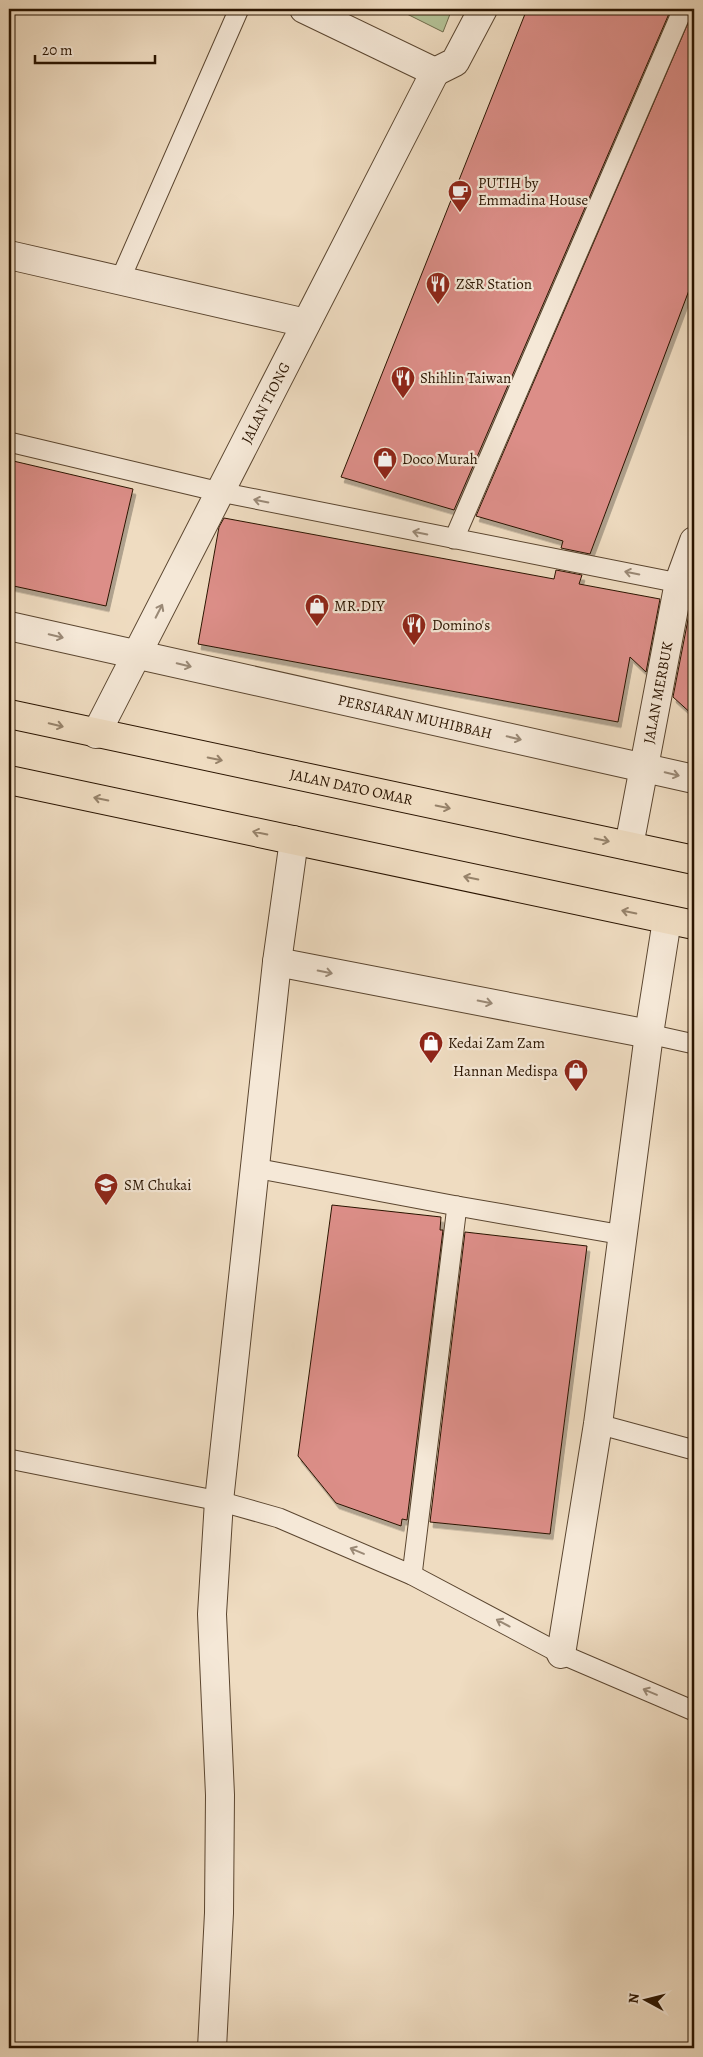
<svg xmlns="http://www.w3.org/2000/svg" width="703" height="2057" viewBox="0 0 703 2057" font-family="Alegreya,serif">
<style>
.green{fill:#b4c297;stroke:#6f6b4c}
.building{fill:#dc8e88;stroke:#2a1400;filter:url(#shadow)}
.lines{fill:none;stroke-linecap:round;stroke-linejoin:round}
.service-casing{stroke:#5b4630;stroke-width:21}
.minor-casing{stroke:#5b4630;stroke-width:30}
.trunk-casing{stroke:#2a1400;stroke-width:30}
.service{stroke:#f5e8d7;stroke-width:19}
.minor{stroke:#f5e8d7;stroke-width:28}
.trunk{stroke:#efdcc1;stroke-width:28}
.oneway{stroke:#9a8976}
.oneway2{stroke:#96826a}
.labels{text-anchor:middle;dominant-baseline:central;stroke-width:4.5;stroke-linejoin:round;paint-order:stroke}
.poi-label{font-size:15px;fill:#2a1400;stroke:#f5e8d7;text-anchor:start}
.street-label{font-size:15px;fill:#2a1400;stroke:#f5e8d7}
</style>
<defs>
<filter id="shadow"><feDropShadow dx="3" dy="5.5" stdDeviation="0" flood-color="#0004"/></filter>
</defs>
<rect width="100%" height="100%" fill="#efdcc1"/>
<filter id="stains"><feTurbulence type="fractalNoise" baseFrequency=".004" numOctaves="4"/><feColorMatrix values="0 0 0 0 .2 0 0 0 0 .09 0 0 0 0 .02 0 0 0 .5 -.17"/></filter>
<radialGradient id="worn" r=".72"><stop offset=".6" stop-color="#630" stop-opacity="0"/><stop offset="1" stop-color="#630" stop-opacity=".3"/></radialGradient>
<!-- green -->
<polygon class="green" points="397,9 452,9 443,32"/>
<!-- building -->
<g class="building">
<polygon points="527,9 671,9 454,510 341,477"/>
<polygon points="694,9 694,277 590,554 561,548 563,541 476,516"/>
<polygon points="9,460 133,489 106,606 9,585"/>
<polygon points="224,518 554,579 556,570 582,575 579,584 660,599 646,672 630,657 618,722 198,644 219,527"/>
<polygon points="691,604 694,605 694,716 673,697"/>
<polygon points="332,1205 441,1217 440,1230 443,1230 407,1520 402,1519 401,1526 336,1503 298,1456"/>
<polygon points="465,1232 587,1246 550,1534 430,1522"/>
</g>
<g class="lines">
<defs>
<g id="service">
<polyline points="120,280 239,9"/>
<polyline points="9,442 220,492 694,586"/>
<polyline points="454,539 683,9"/>
<polyline points="649,1034 694,1044"/>
<polyline points="255,1168 457,1206 623,1235"/>
<polyline points="598,1424 694,1450"/>
<polyline points="9,1459 219,1501 279,1518 412,1575 561,1654 694,1711"/>
<polyline points="412,1575 457,1206"/>
</g>
<g id="minor">
<polyline points="304,9 435,72"/>
<polyline points="435,72 455,62 483,9"/>
<polyline points="9,255 306,323"/>
<path id="s1" d="M9,626L694,779"/>
<path id="s2" d="M96,734L435,72"/>
<path id="s3" d="M629,846L679,582L694,541"/>
<polyline points="277,962 649,1034"/>
<polyline points="561,1654 598,1424 649,1034 667,920"/>
<polyline points="212,2048 219,1913 220,1795 212,1614 219,1501 277,962 294,840"/>
</g>
<g id="trunk">
<path id="s4" d="M9,714L694,860"/>
<polyline points="9,780 694,925"/>
</g>
</defs>
<!-- service casing -->
<use href="#service" class="service-casing"/>
<!-- minor casing -->
<use href="#minor" class="minor-casing"/>
<!-- trunk casing -->
<use href="#trunk" class="trunk-casing"/>
<!-- service -->
<use href="#service" class="service"/>
<!-- minor -->
<use href="#minor" class="minor"/>
<!-- trunk -->
<use href="#trunk" class="trunk"/>
</g>
<!-- one-way arrows -->
<defs><path id="oneway-shaft" d="M-6 0H5M1.5-3L5.5 0L1.5 3" fill="none" stroke-width="1.6" stroke-linecap="round" stroke-linejoin="round" transform="scale(1.25)"/></defs>
<g class="oneway">
<use href="#oneway-shaft" transform="translate(261 501) rotate(-169)"/>
<use href="#oneway-shaft" transform="translate(420 533) rotate(-169)"/>
<use href="#oneway-shaft" transform="translate(632 573) rotate(-169)"/>
<use href="#oneway-shaft" transform="translate(159 611) rotate(-63)"/>
<use href="#oneway-shaft" transform="translate(56 636) rotate(13)"/>
<use href="#oneway-shaft" transform="translate(184 665) rotate(13)"/>
<use href="#oneway-shaft" transform="translate(514 738) rotate(13)"/>
<use href="#oneway-shaft" transform="translate(672 774) rotate(13)"/>
<use href="#oneway-shaft" transform="translate(325 972) rotate(11)"/>
<use href="#oneway-shaft" transform="translate(485 1002) rotate(11)"/>
<use href="#oneway-shaft" transform="translate(357 1551) rotate(-157)"/>
<use href="#oneway-shaft" transform="translate(503 1623) rotate(-152)"/>
<use href="#oneway-shaft" transform="translate(650 1692) rotate(-157)"/>
</g>
<g class="oneway2">
<use href="#oneway-shaft" transform="translate(56 725) rotate(13)"/>
<use href="#oneway-shaft" transform="translate(215 759) rotate(12)"/>
<use href="#oneway-shaft" transform="translate(101 799) rotate(-168)"/>
<use href="#oneway-shaft" transform="translate(443 807) rotate(12)"/>
<use href="#oneway-shaft" transform="translate(260 833) rotate(-168)"/>
<use href="#oneway-shaft" transform="translate(602 840) rotate(12)"/>
<use href="#oneway-shaft" transform="translate(471 878) rotate(-168)"/>
<use href="#oneway-shaft" transform="translate(629 912) rotate(-168)"/>
</g>
<!-- icons -->
<defs>
<symbol id="cafe-pin" viewBox="-11 -11 22 30"><path d="M0 17L-7.5 6A9.5 9.5 0 1 1 7.5 6Z" fill="#8f2418" stroke="#f5e8d7"/><path d="M-5.5-4.5H6V0H3Q3 3.5 0 3.5H-2.5Q-5.5 3.5-5.5 0ZM3-3.2v2h1.7v-2ZM-6 4.5H4V6H-6Z" fill="#fff"/></symbol>
<symbol id="restaurant-pin" viewBox="-11 -11 22 30"><path d="M0 17L-7.5 6A9.5 9.5 0 1 1 7.5 6Z" fill="#8f2418" stroke="#f5e8d7"/><path d="M-5-6h1v4h1v-4h1v4h1v-4h1v5L-1.5 .5V6h-2V.5L-5-1ZM5-6V6H3V1.5H1.5Q1.5-4 5-6Z" fill="#fff"/></symbol>
<symbol id="shop-pin" viewBox="-11 -11 22 30"><path d="M0 17L-7.5 6A9.5 9.5 0 1 1 7.5 6Z" fill="#8f2418" stroke="#f5e8d7"/><path d="M-5-2.5h2.3a2.7 3.5 0 0 1 5.4 0H5L5.5 6h-11ZM-1.5-2.5h3a1.5 2.3 0 0 0-3 0Z" fill="#fff"/></symbol>
<symbol id="school-pin" viewBox="-11 -11 22 30"><path d="M0 17L-7.5 6A9.5 9.5 0 1 1 7.5 6Z" fill="#8f2418" stroke="#f5e8d7"/><path d="M0-5L7-2L0 1L-7-2ZM-4 1L0 2.5L4 1V4Q0 6-4 4Z" fill="#fff"/></symbol>
</defs>
<g fill-rule="evenodd">
<use href="#cafe-pin" x="446" y="178" width="28" height="38"/>
<use href="#restaurant-pin" x="424" y="270" width="28" height="38"/>
<use href="#restaurant-pin" x="389" y="364" width="28" height="38"/>
<use href="#shop-pin" x="371" y="445" width="28" height="38"/>
<use href="#shop-pin" x="303" y="592" width="28" height="38"/>
<use href="#restaurant-pin" x="400" y="611" width="28" height="38"/>
<use href="#shop-pin" x="417" y="1029" width="28" height="38"/>
<use href="#shop-pin" x="562" y="1057" width="28" height="38"/>
<use href="#school-pin" x="92" y="1171" width="28" height="38"/>
</g>
<g class="labels">
<!-- poi labels -->
<g class="poi-label">
<text x="478" y="183">PUTIH by<tspan x="478" dy="17">Emmadina House</tspan></text>
<text x="456" y="284">Z&amp;R Station</text>
<text x="420" y="378">Shihlin Taiwan</text>
<text x="402" y="459">Doco Murah</text>
<text x="334" y="606">MR.DIY</text>
<text x="432" y="625">Domino's</text>
<text x="448" y="1043">Kedai Zam Zam</text>
<text x="558" y="1071" text-anchor="end">Hannan Medispa</text>
<text x="124" y="1185">SM Chukai</text>
</g>
<!-- street labels -->
<g class="street-label">
<text stroke="none"><textPath href="#s2" startOffset="372">JALAN TIONG</textPath></text>
<text stroke="none"><textPath href="#s3" startOffset="156">JALAN MERBUK</textPath></text>
<text stroke="none"><textPath href="#s1" startOffset="416">PERSIARAN MUHIBBAH</textPath></text>
<text stroke="none"><textPath href="#s4" startOffset="350">JALAN DATO OMAR</textPath></text>
</g>
</g>
<!-- margin -->
<rect width="703" height="2057" fill="none" stroke="#efdcc1" stroke-width="30"/>
<rect x="10" y="10" width="683" height="2037" fill="none" stroke="#2a1400" stroke-width="2.5"/>
<rect x="15" y="15" width="673" height="2027" fill="none" stroke="#2a1400"/>
<!-- north arrow -->
<g transform="translate(646 2000) rotate(277)" stroke="#f5e8d7" stroke-width="4" paint-order="stroke">
<path d="M0-4L9 19L0 12L-9 19Z" fill="#2a1400"/>
<text y="-8" font-size="14" font-weight="bold" text-anchor="middle" fill="#2a1400">N</text>
</g>
<!-- scale -->
<path d="M35 55v8h120v-8" fill="none" stroke="#2a1400" stroke-width="2.5"/>
<text x="42" y="55" font-size="15" fill="#2a1400" stroke="#f5e8d7" stroke-width="4" paint-order="stroke">20 m</text>
<rect width="100%" height="100%" filter="url(#stains)"/>
<rect width="100%" height="100%" fill="url(#worn)"/>
</svg>
